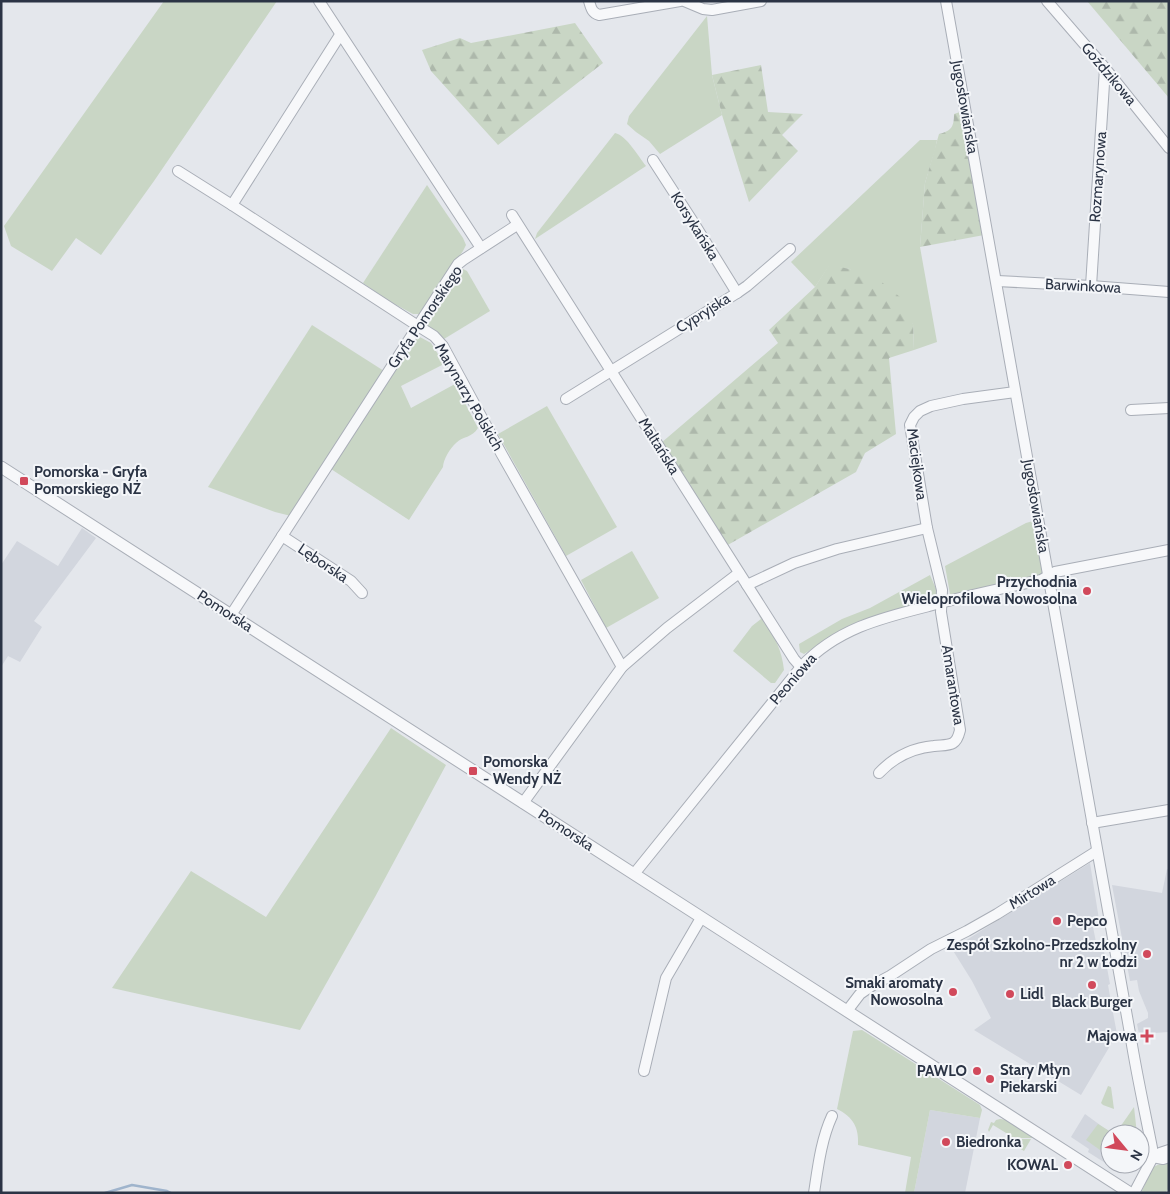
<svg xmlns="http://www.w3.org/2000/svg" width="1170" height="1194" viewBox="0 0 1170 1194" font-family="Cabin,sans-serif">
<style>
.built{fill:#d2d6de}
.grass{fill:#c9d6c5}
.forest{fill:url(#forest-firs)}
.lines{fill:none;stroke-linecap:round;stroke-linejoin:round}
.stream{stroke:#9fb4cc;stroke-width:2.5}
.minor-casing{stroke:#a9aeb7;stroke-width:12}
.tertiary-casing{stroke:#a9aeb7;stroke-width:13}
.minor{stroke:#f7f8fa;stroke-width:10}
.tertiary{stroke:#f7f8fa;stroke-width:11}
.poi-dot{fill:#d1495b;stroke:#f4f6f9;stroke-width:2}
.labels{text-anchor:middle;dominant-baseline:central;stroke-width:4;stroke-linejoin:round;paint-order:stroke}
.street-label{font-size:15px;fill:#2b3445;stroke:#f4f6f9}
.poi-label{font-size:15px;font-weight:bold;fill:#2b3445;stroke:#f4f6f9;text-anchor:start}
</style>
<defs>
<pattern id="forest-firs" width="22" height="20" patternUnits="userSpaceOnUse" patternTransform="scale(1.25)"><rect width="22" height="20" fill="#c9d6c5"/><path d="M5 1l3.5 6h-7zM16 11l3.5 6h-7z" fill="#adb8ab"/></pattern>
</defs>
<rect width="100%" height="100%" fill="#e4e7ec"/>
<!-- built -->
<g class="built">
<polygon points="82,528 96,538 34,621 42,627 20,662 8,656 1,667 1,565 17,541 58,566"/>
<polygon points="1090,863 1100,926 1093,927 1097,947 1103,946 1110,984 1108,985 1111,1002 1117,1034 1081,1095 974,1030 991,1018 972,981 952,949"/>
<polygon points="1167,869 1169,870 1169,1032 1139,1034 1137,1024 1148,1018 1148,1013 1139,991 1137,980 1130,981 1112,885 1162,893"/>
<polygon points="930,1110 980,1118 965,1193 914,1193"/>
<polygon points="1085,1114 1111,1133 1110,1134 1110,1164 1136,1164 1134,1167 1127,1165 1121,1173 1088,1152 1089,1149 1071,1137"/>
</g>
<!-- grass -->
<g class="grass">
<polygon points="164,1 277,1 154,181 101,255 76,238 52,271 11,246 4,226"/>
<polygon points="707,16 712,75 722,115 660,154 649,141 636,132 627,124 629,116"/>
<path d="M615,133C627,136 638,156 646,166L535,239L537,233Z"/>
<polygon points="920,140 937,140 935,150 925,183 920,247 937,342 914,350 913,324 850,269 829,266 815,287 791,262"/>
<polygon points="427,185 463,238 466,245 463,251 420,314 413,314 389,301 363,283"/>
<polygon points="463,269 467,271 490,311 444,339 428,327 427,321 457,274"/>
<polygon points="312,325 384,371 291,516 275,512 208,487"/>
<path d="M418,336L431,343L444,364L401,386L411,408L455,384L478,428C472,438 463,436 456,443C450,448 443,460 443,467L409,520L331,469Z"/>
<polygon points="547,406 617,527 566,556 498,434"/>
<polygon points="1033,521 1043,568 1042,574 1037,577 954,596 950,594 945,566 1026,523"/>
<polygon points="632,551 659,598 606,628 581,580"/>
<polygon points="930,575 937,591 934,599 862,620 846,627 804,654 800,652 799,644 842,619 870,608"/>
<path d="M758,614C772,630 782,649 784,670L775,683H771L733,651L752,626L761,619Z"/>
<polygon points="391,728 446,765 375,897 300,1030 112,988 191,871 266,917"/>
<path d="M862,1030L980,1105L982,1110L980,1118L930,1110L914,1193H905L911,1157L858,1145C859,1127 853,1117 837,1109L853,1031Z"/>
<polygon points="1108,1086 1111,1087 1114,1109 1103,1105 1101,1103"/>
<polygon points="1134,1107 1137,1134 1110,1134 1110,1137 1109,1136 1100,1150 1086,1140 1098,1124 1111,1132 1118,1130"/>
<polygon points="1000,1119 1007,1120 1032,1137 1032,1138 1011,1138 1011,1136 993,1125 989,1132 988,1130 991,1122 994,1123 996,1120"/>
<polygon points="1011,1139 1031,1139 1024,1151 1014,1145 1008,1144"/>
<polygon points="1169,1160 1169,1188 1165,1193 1141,1193 1153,1167"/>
</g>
<!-- forest -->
<g class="forest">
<polygon points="1087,1 1169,1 1169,98"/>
<polygon points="575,23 603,63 498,145 431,71 422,50 460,38 471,43"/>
<polygon points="761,65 768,112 803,114 782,135 798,151 749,202 722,115 712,75"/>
<path d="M960,112L962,115L984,235L920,247L925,183L939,134C952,131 954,126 954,114Z"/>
<polygon points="829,265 850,269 878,279 900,297 913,324 914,350 889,358 896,434 865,453 856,472 726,546 661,443 778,343 769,330 815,287"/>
</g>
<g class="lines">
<!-- stream -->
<polyline class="stream" points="105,1193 132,1185 167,1191 171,1193"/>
<defs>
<g id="minor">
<polyline points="319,1 481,248"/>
<path d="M589,1C591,8 592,13 599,15L680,1"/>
<polyline points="684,1 703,9 712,10 761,1"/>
<path d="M946,1C1008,347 1068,693 1131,1039C1137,1076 1145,1112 1152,1148L1153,1157"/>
<polyline points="1047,1 1105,68 1169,148"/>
<polyline points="653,160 695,225 737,293"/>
<polyline points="178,171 232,205 418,326 434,336 443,346 501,453 622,667"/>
<polyline points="232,205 340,35"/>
<polyline points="512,215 794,659 801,667"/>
<polyline points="997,281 1091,286 1169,292"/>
<polyline points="1091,286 1105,68"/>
<polyline points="566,399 737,293 747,286 790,249"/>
<polyline points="1131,410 1169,408"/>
<polyline points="282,536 351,581 362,593"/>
<polyline points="747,585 794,563 837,549 927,528"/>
<polyline points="231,615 458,264 463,260 517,225"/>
<path d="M879,773C894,757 912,748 934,746C940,745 948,746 953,743C958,740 959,734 960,730L941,612L942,590L927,528L910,425L914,417L920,411L931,406L963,399L1015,392"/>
<polyline points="523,803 622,667 667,628 739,573"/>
<polyline points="1092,823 1169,810"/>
<path d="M634,874L801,667C836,629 881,618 929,606C966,596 1004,588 1041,580L1055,572L1169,550"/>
<polyline points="847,1011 860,994 873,985 890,976 931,949 967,931 997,914 1097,851"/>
<polyline points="644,1071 666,978 701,918"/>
<polyline points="1153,1157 1163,1159 1169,1157"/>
<path d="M814,1193C818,1167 821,1140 832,1116"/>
<polyline points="1134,1193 1153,1157 1160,1153 1169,1150"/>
</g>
<polyline id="tertiary" points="1,467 1130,1193"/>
</defs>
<!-- minor casing -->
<use href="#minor" class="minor-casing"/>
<!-- tertiary casing -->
<use href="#tertiary" class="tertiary-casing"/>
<!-- minor -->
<use href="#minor" class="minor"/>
<!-- tertiary -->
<use href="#tertiary" class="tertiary"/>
</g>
<!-- markers -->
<g class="poi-dot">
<rect x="19" y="476" width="10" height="10" rx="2.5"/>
<circle cx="1087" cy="591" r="5"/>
<rect x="468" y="766" width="10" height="10" rx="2.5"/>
<circle cx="1057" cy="921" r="5"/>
<circle cx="1147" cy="954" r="5"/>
<circle cx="1092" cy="985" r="5"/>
<circle cx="953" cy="992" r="5"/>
<circle cx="1010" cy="994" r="5"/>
<path d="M1144.5 1028.5h5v5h5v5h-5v5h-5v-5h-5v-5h5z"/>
<circle cx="977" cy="1071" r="5"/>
<circle cx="990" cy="1079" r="5"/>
<circle cx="946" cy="1142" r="5"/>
<circle cx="1068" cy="1165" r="5"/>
</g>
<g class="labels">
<!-- street labels -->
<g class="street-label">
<text transform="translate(1109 74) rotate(50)">Goździkowa</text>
<text transform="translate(965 107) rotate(80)">Jugosłowiańska</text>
<text transform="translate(1098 177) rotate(-86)">Rozmarynowa</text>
<text transform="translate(695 226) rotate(58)">Korsykańska</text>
<text transform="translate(1083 286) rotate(3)">Barwinkowa</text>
<text transform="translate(703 313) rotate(-32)">Cypryjska</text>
<text transform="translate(425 317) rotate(-56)">Gryfa Pomorskiego</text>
<text transform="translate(469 397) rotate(60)">Marynarzy Polskich</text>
<text transform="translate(659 446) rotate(58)">Maltańska</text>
<text transform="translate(917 464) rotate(82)">Maciejkowa</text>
<text transform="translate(1036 506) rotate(80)">Jugosłowiańska</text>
<text transform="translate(323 563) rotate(34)">Lęborska</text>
<text transform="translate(225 611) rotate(33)">Pomorska</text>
<text transform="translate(793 679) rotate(-49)">Peoniowa</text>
<text transform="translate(953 685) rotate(81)">Amarantowa</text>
<text transform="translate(566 830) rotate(33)">Pomorska</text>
<text transform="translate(1032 892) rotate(-32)">Mirtowa</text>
</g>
<!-- poi labels -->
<g class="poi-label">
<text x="34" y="472">Pomorska - Gryfa<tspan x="34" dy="17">Pomorskiego NŻ</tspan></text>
<text x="1077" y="582" text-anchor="end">Przychodnia<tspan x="1077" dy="17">Wieloprofilowa Nowosolna</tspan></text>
<text x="483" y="762">Pomorska<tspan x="483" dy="17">- Wendy NŻ</tspan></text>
<text x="1067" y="921">Pepco</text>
<text x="1137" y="945" text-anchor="end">Zespół Szkolno-Przedszkolny<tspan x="1137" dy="17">nr 2 w Łodzi</tspan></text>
<text x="943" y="983" text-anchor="end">Smaki aromaty<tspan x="943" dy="17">Nowosolna</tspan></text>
<text x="1020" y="994">Lidl</text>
<text x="1092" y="1002" text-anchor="middle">Black Burger</text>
<text x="1137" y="1036" text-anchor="end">Majowa</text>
<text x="1000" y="1070">Stary Młyn<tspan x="1000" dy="17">Piekarski</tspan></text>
<text x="967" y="1071" text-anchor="end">PAWLO</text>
<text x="956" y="1142">Biedronka</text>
<text x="1058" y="1165" text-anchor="end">KOWAL</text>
</g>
</g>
<!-- border -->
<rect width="1170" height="1194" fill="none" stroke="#2b3445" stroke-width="5"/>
<!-- north arrow -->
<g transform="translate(1125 1149) rotate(119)"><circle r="24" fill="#f4f6f9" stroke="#a4a8b1"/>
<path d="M0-4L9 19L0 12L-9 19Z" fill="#d1495b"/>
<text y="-8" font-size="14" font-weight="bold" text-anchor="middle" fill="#2b3445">N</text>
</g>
</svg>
